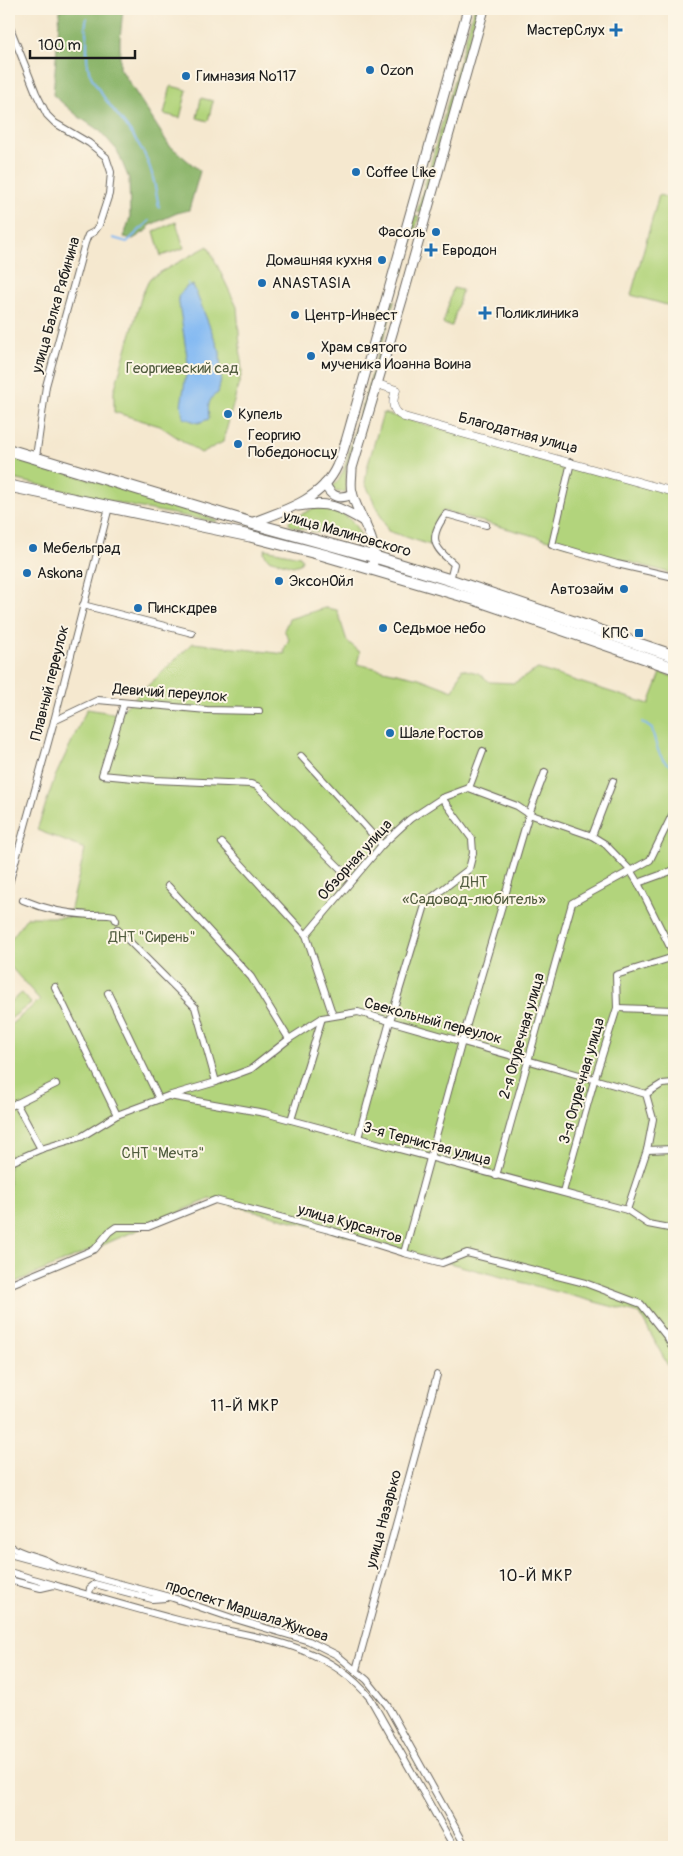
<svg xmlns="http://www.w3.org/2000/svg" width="683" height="1856" viewBox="0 0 683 1856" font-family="Pangolin,sans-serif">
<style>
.green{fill:#b2d47c;stroke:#67784c}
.forest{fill:#8db66c;stroke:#546944}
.water{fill:#84baf3;stroke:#506b88}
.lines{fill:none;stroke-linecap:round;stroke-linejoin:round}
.stream{stroke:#84baf3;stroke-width:2}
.minor-casing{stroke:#68635b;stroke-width:8}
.tertiary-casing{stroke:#68635b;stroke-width:9}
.secondary-casing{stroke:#68635b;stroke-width:11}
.trunk-casing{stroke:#68635b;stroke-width:13}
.minor{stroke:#fff;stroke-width:6}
.tertiary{stroke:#fff;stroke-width:8}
.secondary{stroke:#fff;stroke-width:9}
.trunk{stroke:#fff;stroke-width:11}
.poi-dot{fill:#1f6fb2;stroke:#fcf5e5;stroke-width:2}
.labels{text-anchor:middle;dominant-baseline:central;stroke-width:4;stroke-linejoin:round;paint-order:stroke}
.poi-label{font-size:15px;fill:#1c1c1c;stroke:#fcf5e5;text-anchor:start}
.street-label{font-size:15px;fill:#1c1c1c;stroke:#fcf5e5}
.park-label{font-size:15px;fill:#505c3e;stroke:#fcf5e5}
.neighbourhood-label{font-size:16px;letter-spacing:1px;fill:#1c1c1c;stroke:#fcf5e5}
</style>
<rect width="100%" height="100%" fill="#fcf5e5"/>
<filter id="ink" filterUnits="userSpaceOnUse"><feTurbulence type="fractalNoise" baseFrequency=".02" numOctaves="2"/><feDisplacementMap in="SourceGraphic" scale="10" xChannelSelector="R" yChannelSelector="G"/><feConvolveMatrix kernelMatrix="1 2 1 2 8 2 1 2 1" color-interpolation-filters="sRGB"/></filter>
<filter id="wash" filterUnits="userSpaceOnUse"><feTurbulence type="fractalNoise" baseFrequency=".0096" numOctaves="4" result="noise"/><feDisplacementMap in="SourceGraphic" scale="20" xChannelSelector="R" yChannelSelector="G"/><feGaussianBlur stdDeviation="1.12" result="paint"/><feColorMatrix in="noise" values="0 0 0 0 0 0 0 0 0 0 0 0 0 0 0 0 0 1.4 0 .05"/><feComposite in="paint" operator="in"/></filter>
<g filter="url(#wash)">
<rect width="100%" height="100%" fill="#f5e8cf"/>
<!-- green -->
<g class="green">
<polygon points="474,9 478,9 420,213 417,212"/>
<polygon points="171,86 187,90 180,118 164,114"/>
<polygon points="201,98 213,101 208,121 197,118"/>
<polygon points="659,195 674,199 674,307 631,295"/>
<polygon points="415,216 419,217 402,274 401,275 399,273"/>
<polygon points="176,222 184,248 161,256 154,231"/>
<polygon points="208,246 237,307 242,372 223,442 201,453 160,426 114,412 114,391 142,295 150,278"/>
<polygon points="453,288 462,290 452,326 443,324"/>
<polygon points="395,300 346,469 346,492 337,492 331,488 339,480 344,469 393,301"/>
<polygon points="383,413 674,492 674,574 443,511 435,523 430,545 388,531 365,483 367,468"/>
<polygon points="9,456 150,497 217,520 216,522 136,507 9,478"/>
<path d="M314,508C337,508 352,515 361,537L360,541L358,542L291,526L289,524L290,520Z"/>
<polygon points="265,549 300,556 302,560 300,564 293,566 268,559 264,553"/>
<polygon points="325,608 337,610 347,641 360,652 357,664 419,678 453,691 462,669 478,673 490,682 514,683 538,669 649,704 661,673 674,677 674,1377 640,1314 210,1199 9,1285 9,1026 40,1000 9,965 9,942 27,917 69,917 85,849 37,830 55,777 87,709 118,714 193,643 285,654 284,650 289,639 284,630 289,619"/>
<polygon points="22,993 31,1003 9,1020 9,1003"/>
</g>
<!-- forest -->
<polygon class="forest" points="60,9 123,9 120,39 120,68 169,145 200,171 189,210 177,213 148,226 149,229 133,239 124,237 130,217 129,179 117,150 100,131 79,117 53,95"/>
<!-- water -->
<path class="water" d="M193,285L220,352L221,379L218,393C207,399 208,408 209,419L198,423L184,418L181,405L188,363L178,297L186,287Z"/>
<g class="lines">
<!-- stream -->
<g class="stream">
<path d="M87,18C84,26 86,32 87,40C87,53 86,67 92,78C105,104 127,123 141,148C152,166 155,186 159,207"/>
<polyline points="113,238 127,242 149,221"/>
<polyline points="188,283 189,286"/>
<path d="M642,722L652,729C656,743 658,762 674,767"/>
</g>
</g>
</g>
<g filter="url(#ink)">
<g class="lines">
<defs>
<g id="minor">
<polyline points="9,25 36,93 47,115 55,123 89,143 106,157 111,172 109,194 99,225 94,232 88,235 85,243 46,386 36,457"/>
<polyline points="571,462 552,545 617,564 674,577"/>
<path d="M450,580L454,564C433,547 428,538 446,514L486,525"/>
<polyline points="83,605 192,633"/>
<polyline points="124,703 102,775 154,780 251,784 257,786 352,880"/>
<polyline points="54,721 98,700 207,710 259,711"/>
<polyline points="301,756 382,845"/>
<polyline points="469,788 517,806 529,814 592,836 605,844 630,870 638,883 674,955"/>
<polyline points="592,836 613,781"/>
<polyline points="222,843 306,935"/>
<polyline points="638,883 674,870"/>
<polyline points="9,884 54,721 109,507"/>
<polyline points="168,886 251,977 289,1039"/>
<path d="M23,900C44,909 67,914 90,915C98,915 106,914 114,916L116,920"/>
<polyline points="117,929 195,1007 216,1082"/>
<polyline points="55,987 117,1115"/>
<polyline points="108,993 159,1099"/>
<polyline points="617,1008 674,1010"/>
<polyline points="333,1016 306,935 382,845 410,819 442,798 469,788 483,751"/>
<polyline points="646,1094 662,1084 674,1083"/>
<polyline points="169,1096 265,1113 627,1210 648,1224 674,1229"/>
<polyline points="16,1103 41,1149"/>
<polyline points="9,1107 56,1084"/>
<polyline points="291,1120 322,1018"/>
<polyline points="358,1138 390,1021 426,902 469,869 473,853 472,839 442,798"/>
<polyline points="647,1150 674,1149"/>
<polyline points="9,1163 41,1149 81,1137 117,1115 168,1096 216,1082 251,1069 289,1039 322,1018 358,1012 646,1094"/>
<polyline points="496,1176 572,903 650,860 674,811"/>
<polyline points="563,1192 594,1081 617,1008 616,975 674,957"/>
<polyline points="627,1210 647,1150 653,1119 646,1094"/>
<polyline points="404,1253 462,1041 529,814 545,772"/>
<polyline points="9,1285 95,1249 109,1232 116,1227 148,1227 215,1200 333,1231 404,1253 442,1263 467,1253 585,1283 641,1304 667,1337 674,1350"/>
<path d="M9,1545C21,1556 40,1555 53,1564"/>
<polyline points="9,1554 173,1598 232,1618 309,1641 337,1655 367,1680 387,1705 466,1847"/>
<path d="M9,1572C65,1588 121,1605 178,1620C246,1637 323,1639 370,1698L454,1847"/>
<polyline points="9,1580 41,1588 54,1585"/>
<polyline points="89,1595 90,1588 95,1584 152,1599 166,1598"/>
<polyline points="356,1670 437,1375"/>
</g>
<path id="tertiary" d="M377,384L396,390C392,402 391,411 404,417L674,492"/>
<g id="secondary">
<path d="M325,484C331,497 339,500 352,494"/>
<path d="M298,506C328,501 340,507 365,522"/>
<path d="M251,523C283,511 322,500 337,466C345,449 349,429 355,410L468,9"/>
<path d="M372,568C380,537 358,520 352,492C350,485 352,476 352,468L402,300L484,9"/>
</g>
<g id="trunk">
<polyline points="9,450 251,523 375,557 450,580 674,656"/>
<polyline points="9,486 250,536 324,555 477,600 674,668"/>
</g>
</defs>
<!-- minor casing -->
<use href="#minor" class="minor-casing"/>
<!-- tertiary casing -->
<use href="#tertiary" class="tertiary-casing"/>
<!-- secondary casing -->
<use href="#secondary" class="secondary-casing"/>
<!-- trunk casing -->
<use href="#trunk" class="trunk-casing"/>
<!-- minor -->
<use href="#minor" class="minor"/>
<!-- tertiary -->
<use href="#tertiary" class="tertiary"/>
<!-- secondary -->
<use href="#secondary" class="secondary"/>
<!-- trunk -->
<use href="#trunk" class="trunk"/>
</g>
</g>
<!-- markers -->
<g class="poi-dot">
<path d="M613.5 22.5h5v5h5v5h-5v5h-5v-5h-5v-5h5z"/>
<circle cx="370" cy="70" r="5"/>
<circle cx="186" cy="76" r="5"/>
<circle cx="356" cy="172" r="5"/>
<circle cx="436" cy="232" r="5"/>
<path d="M428.5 242.5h5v5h5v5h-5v5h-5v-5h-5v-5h5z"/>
<circle cx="382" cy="260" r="5"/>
<circle cx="262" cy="283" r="5"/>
<path d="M482.5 305.5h5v5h5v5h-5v5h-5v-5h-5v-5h5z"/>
<circle cx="295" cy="315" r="5"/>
<circle cx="311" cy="356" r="5"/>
<circle cx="228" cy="414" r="5"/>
<circle cx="238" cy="444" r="5"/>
<circle cx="33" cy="548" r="5"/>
<circle cx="27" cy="573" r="5"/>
<circle cx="279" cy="581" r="5"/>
<circle cx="624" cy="589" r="5"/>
<circle cx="138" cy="608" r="5"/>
<circle cx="383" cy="628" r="5"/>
<rect x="634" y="628" width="10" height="10" rx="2.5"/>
<circle cx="390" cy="733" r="5"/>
</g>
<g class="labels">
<!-- poi labels -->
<g class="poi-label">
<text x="605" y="30" text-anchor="end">МастерСлух</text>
<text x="380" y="70">Ozon</text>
<text x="196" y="76">Гимназия №117</text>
<text x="366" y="172">Coffee Like</text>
<text x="426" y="232" text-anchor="end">Фасоль</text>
<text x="442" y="250">Евродон</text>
<text x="372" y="260" text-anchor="end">Домашняя кухня</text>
<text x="272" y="283">ANASTASIA</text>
<text x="496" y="313">Поликлиника</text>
<text x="305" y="315">Центр-Инвест</text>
<text x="321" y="347">Храм святого<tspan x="321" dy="17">мученика Иоанна Воина</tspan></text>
<text x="238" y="414">Купель</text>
<text x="248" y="435">Георгию<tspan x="248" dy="17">Победоносцу</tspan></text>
<text x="43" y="548">Мебельград</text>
<text x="37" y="573">Askona</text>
<text x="289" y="581">ЭксонОйл</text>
<text x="614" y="589" text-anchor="end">Автозайм</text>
<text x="148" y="608">Пинскдрев</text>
<text x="393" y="628">Седьмое небо</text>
<text x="629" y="633" text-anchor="end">КПС</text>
<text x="400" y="733">Шале Ростов</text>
</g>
<!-- street labels -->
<g class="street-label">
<text transform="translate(56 305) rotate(-74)">улица Балка Рябинина</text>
<text transform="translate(518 433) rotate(15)">Благодатная улица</text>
<text transform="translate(347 534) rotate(16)">улица Малиновского</text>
<text transform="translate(50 683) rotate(-76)">Плавный переулок</text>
<text transform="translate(170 693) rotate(4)">Девичий переулок</text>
<text transform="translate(355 860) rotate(-48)">Обзорная улица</text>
<text transform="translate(433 1021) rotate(15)">Свекольный переулок</text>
<text transform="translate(522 1036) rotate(-74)">2-я Огуречная улица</text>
<text transform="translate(582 1081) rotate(-74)">3-я Огуречная улица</text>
<text transform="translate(427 1144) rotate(15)">3-я Тернистая улица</text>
<text transform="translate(350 1224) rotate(16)">улица Курсантов</text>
<text transform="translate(384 1519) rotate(-75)">улица Назарько</text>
<text transform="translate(247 1611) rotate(18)">проспект Маршала Жукова</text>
</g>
<!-- park labels -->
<g class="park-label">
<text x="182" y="368">Георгиевский сад</text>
<text x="474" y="882">ДНТ<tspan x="474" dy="17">«Садовод-любитель»</tspan></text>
<text x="152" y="937">ДНТ "Сирень"</text>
<text x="163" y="1153">СНТ "Мечта"</text>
</g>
<!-- neighbourhood labels -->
<g class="neighbourhood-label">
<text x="245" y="1406">11-Й МКР</text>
<text x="536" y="1576">10-Й МКР</text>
</g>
</g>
<!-- margin -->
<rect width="683" height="1856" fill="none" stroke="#fcf5e5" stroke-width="30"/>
<!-- scale -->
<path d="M30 50v8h105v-8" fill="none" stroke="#1c1c1c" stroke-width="2.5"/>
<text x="38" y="50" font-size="15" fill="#1c1c1c" stroke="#fcf5e5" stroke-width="4" paint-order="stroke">100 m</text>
</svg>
